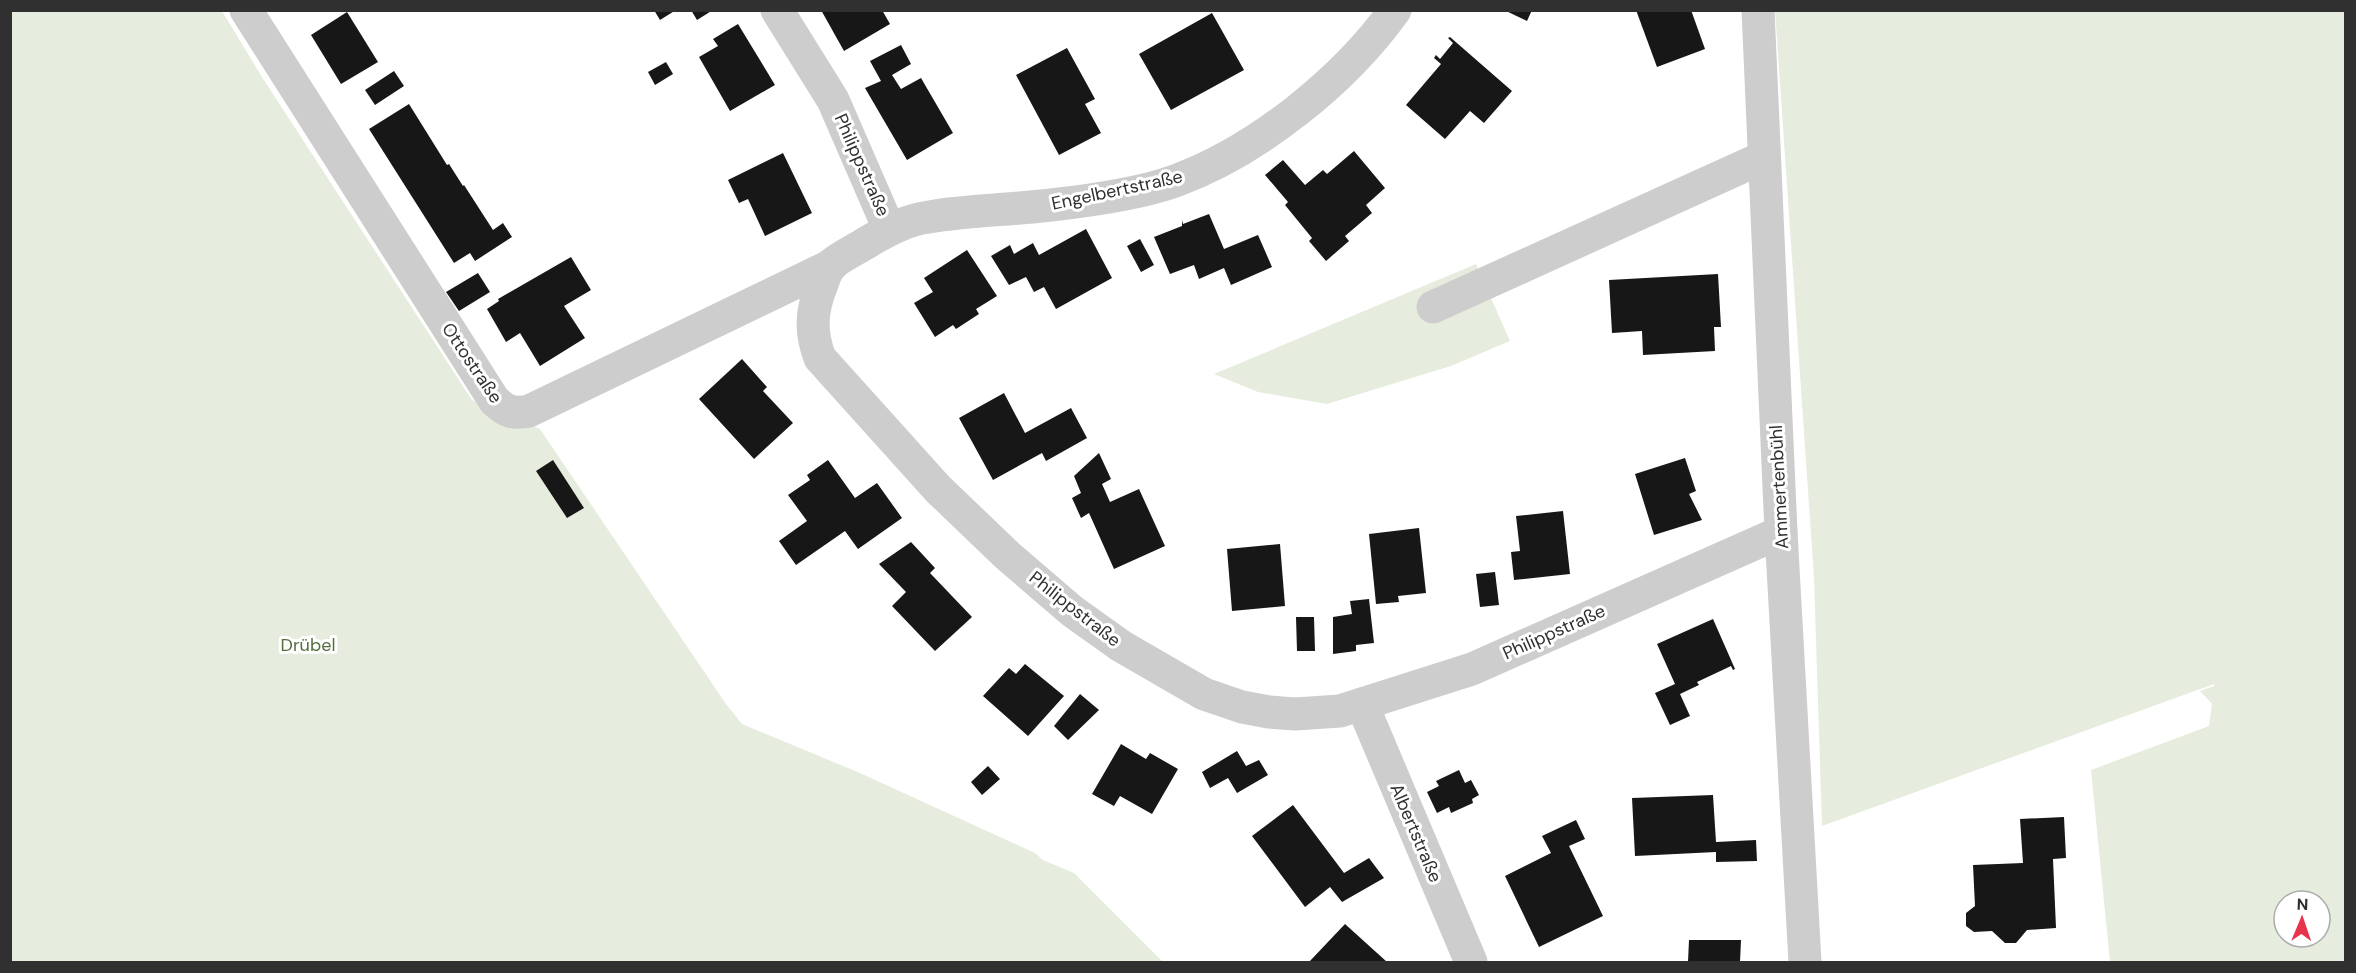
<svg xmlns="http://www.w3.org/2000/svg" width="2356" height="973" viewBox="0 0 2356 973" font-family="'DM Sans',sans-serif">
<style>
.green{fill:#e7edde;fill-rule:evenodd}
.building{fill:#171717}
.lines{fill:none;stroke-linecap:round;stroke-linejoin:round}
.minor{stroke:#cdcdcd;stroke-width:33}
.labels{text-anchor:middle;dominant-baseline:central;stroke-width:6;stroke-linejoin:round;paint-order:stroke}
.street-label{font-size:18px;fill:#303030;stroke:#fff}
.park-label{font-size:18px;fill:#566d3d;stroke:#fff}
</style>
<rect width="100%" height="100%" fill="#fff"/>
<!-- green -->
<g class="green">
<polygon points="10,11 222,11 262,77 472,400 540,429 726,704 742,724 860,773 1035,853 1043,860 1074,873 1163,962 11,962"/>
<path d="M1775,11H2345V962H2110L2091,770L2209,726L2212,704L2200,691L2214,686V684L1822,826L1814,578ZM2284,901H2320V937H2284Z"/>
<polygon points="1476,264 1510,341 1451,366 1327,404 1258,392 1214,374"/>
</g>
<!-- building -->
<g class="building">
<polygon points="654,10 676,10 660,20"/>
<polygon points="691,10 713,10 697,20"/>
<polygon points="821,10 882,10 890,24 844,51"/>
<polygon points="1504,10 1532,10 1527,21"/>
<polygon points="1636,10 1691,10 1705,49 1657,67"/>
<polygon points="347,12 378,62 341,84 311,35"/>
<polygon points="1212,13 1244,70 1171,110 1139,54"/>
<polygon points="738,24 775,85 730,111 699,57 718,46 713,39"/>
<polygon points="1450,37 1512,91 1484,123 1470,111 1445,139 1406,105 1441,64 1434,58 1436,55 1440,59 1453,43 1448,38"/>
<polygon points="901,45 911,64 892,75 901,89 921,78 953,133 907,160 865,88 881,81 870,61"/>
<polygon points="1067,48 1095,99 1085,104 1101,133 1059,155 1016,75"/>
<polygon points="666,62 673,74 655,85 648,72"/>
<polygon points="394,71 404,86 375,105 365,90"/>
<polygon points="409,104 447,165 449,164 463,186 464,185 493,230 503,223 512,237 475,261 470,253 454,263 369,129"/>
<polygon points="1354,151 1385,188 1366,205 1372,213 1345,236 1349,241 1326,261 1309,241 1312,238 1285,205 1288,202 1265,175 1283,160 1305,185 1323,170 1327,174"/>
<polygon points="783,153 812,213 765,236 748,199 739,203 728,180"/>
<polygon points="1209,214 1224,249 1258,235 1272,267 1231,285 1224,268 1199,279 1194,265 1170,274 1154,237 1182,226 1182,220 1183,224"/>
<polygon points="1086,229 1112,278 1056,309 1044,287 1034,292 1026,277 1009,285 991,256 1010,245 1014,254 1033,243 1039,255"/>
<polygon points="1140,239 1154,265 1141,272 1127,246"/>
<polygon points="967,250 997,296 976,309 979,314 956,329 953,325 935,337 914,303 933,292 924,278"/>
<polygon points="571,257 591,290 564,306 585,338 540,366 520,333 506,342 487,309 499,301 498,299"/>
<polygon points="478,273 490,292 459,311 446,292"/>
<polygon points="1718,274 1721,327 1714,327 1715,351 1643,355 1642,331 1612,333 1609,280"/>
<polygon points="742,359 767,387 763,391 793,423 754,459 699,399"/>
<polygon points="1004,393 1025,433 1071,408 1087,438 1046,461 1042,453 993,480 959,418"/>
<polygon points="1099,453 1111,479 1102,484 1110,502 1139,489 1165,546 1114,569 1089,513 1081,518 1072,498 1081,493 1074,476"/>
<polygon points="1685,458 1696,491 1689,494 1702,520 1654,535 1635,474"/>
<polygon points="553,460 584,508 567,518 536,471"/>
<polygon points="828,460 855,498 877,483 902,518 858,549 845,531 796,565 779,541 807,521 788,495 810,480 807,475"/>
<polygon points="1563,511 1570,574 1514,580 1511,552 1520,551 1516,516"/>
<polygon points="1419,528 1426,593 1398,596 1399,602 1376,604 1369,534"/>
<polygon points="911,542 935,568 930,573 972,617 935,651 892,606 906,592 879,564"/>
<polygon points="1280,544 1285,606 1232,611 1227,549"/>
<polygon points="1495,572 1499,605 1480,607 1476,574"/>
<polygon points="1369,599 1374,643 1356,645 1356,651 1333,654 1333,617 1352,614 1350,601"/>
<polygon points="1296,617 1314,617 1315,651 1297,651"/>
<polygon points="1713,619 1735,669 1733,670 1731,666 1697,682 1699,685 1680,694 1690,716 1670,725 1655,693 1675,684 1657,644"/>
<polygon points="1025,664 1064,696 1028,736 983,696 1009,668 1016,674"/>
<polygon points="1080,694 1099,710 1068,740 1054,726"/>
<polygon points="1121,744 1146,759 1150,753 1178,769 1152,814 1120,796 1114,806 1092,794"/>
<polygon points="1237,751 1246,766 1259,760 1268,775 1237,793 1228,778 1210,788 1202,772"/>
<polygon points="988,766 1000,779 982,795 971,782"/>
<polygon points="1459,770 1465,783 1471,780 1479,795 1472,799 1473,803 1451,813 1449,807 1437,813 1427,792 1439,786 1436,781"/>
<polygon points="1713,795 1716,842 1756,840 1757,861 1716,862 1716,852 1635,856 1632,798"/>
<polygon points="1293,805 1344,873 1369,858 1384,878 1342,902 1330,887 1305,907 1252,836"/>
<polygon points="2064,817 2066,858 2053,859 2056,928 2027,930 2016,943 2005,943 1992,931 1974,932 1966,926 1966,913 1975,906 1973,865 2023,863 2020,819"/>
<polygon points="1576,820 1585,839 1569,846 1603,916 1539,947 1505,876 1551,853 1542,836"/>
<polygon points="1345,924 1387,962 1309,962"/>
<polygon points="1689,940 1741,940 1740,962 1688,962"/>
</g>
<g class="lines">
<!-- minor -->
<g class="minor">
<path d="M246,10L494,400C506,412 513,414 529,411L832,265"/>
<polyline points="777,10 833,100 889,229"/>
<path d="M1395,10C1344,81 1257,151 1175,181C1142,193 1087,201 1051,205C1011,210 969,210 929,217C907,220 890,229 871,240C859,248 843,255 832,264C827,269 824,278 822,284C811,311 810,332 820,358L938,489L1008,556L1072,611L1121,646L1204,694L1242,707L1269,712L1295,714L1340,711L1472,669L1781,532"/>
<polyline points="1758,10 1781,532 1805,962"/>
<polyline points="1433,307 1764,157"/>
<polyline points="1362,704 1471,962"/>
</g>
</g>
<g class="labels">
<!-- street labels -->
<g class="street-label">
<text transform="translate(862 165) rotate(66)">Philippstraße</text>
<text transform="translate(1117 190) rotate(-12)">Engelbertstraße</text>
<text transform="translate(472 363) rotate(56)">Ottostraße</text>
<text transform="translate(1779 487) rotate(-93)">Ammertenbühl</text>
<text transform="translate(1075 609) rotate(38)">Philippstraße</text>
<text transform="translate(1554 632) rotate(-24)">Philippstraße</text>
<text transform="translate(1416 833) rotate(67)">Albertstraße</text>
</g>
<!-- park labels -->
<g class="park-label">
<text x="308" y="645">Drübel</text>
</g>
</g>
<!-- border -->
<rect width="2356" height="973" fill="none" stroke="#303030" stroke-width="24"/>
<!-- north arrow -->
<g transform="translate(2302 919) rotate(2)"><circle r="28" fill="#ffffff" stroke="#acacac" stroke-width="1.5"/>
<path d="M0-4.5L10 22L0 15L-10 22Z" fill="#e7334c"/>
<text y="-9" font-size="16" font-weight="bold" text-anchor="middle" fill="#303030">N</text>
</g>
</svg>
